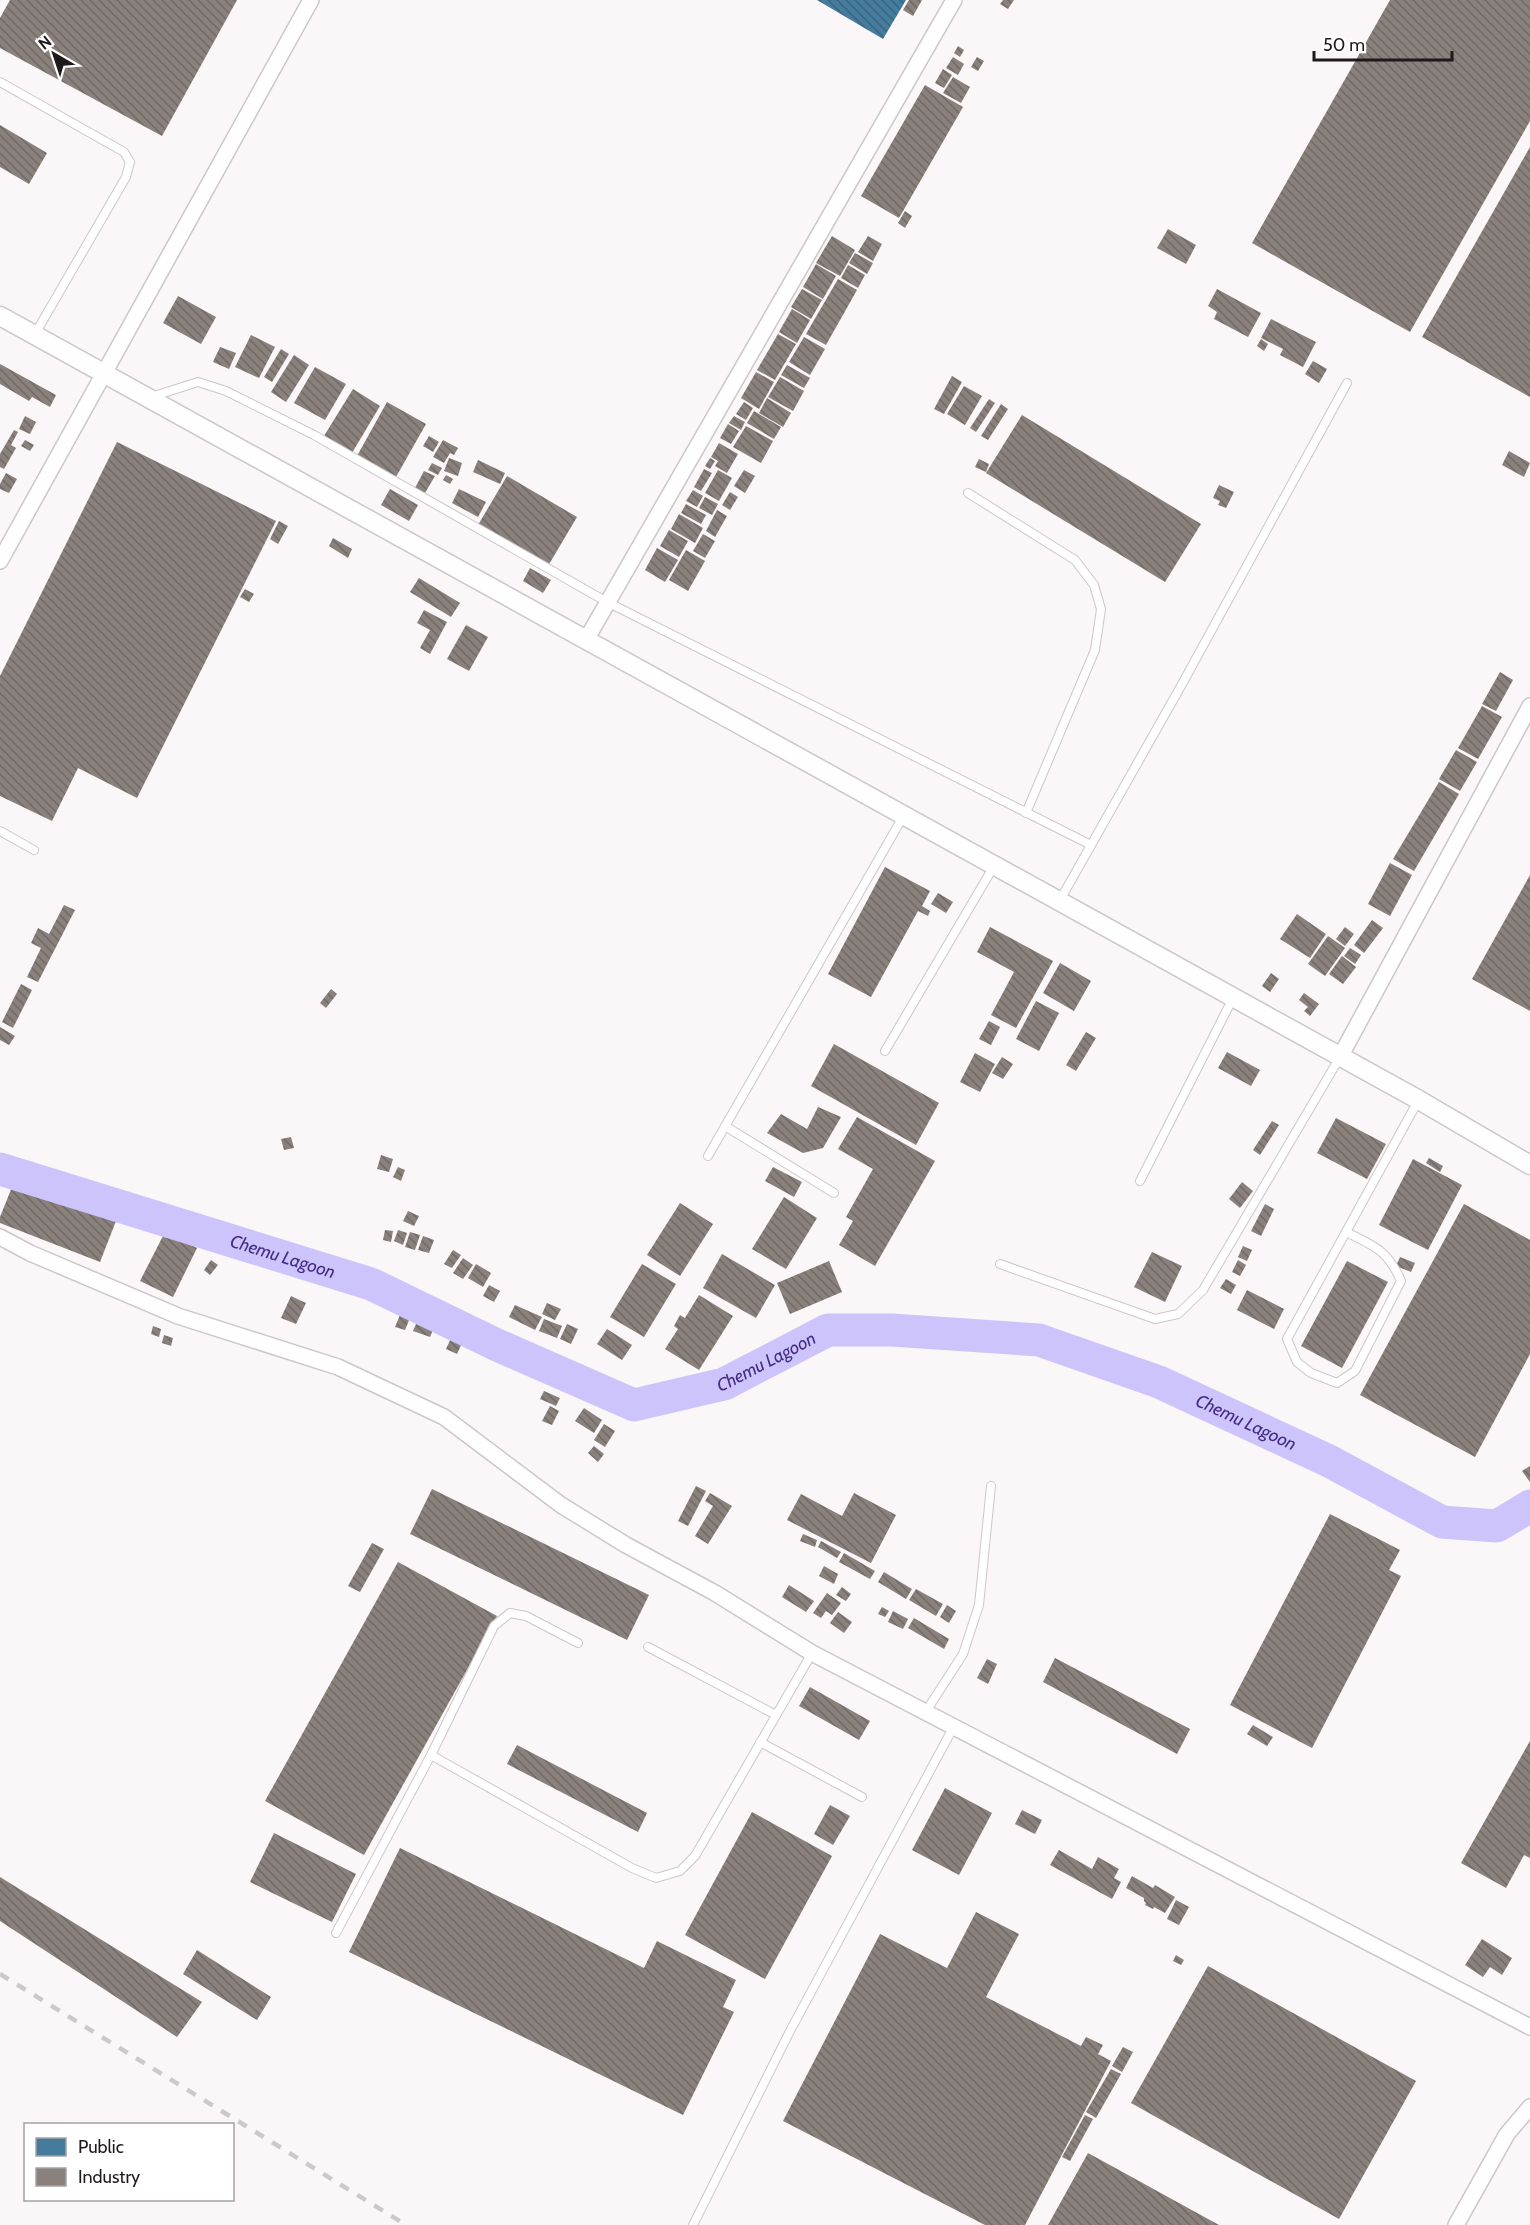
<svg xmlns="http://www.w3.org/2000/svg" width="1530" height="2225" viewBox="0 0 1530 2225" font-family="Cabin,sans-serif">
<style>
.public{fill:url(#public-back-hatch)}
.industry{fill:url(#industry-back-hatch)}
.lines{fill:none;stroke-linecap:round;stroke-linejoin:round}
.river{stroke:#cec4fc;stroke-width:33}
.service-casing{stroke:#ccc7c9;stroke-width:10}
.minor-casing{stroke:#ccc7c9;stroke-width:18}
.tertiary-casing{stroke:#ccc7c9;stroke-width:21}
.service{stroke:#fefefe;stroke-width:8}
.minor{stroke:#fefefe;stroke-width:15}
.tertiary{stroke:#fefefe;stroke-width:18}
.rail{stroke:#cbcaca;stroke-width:4.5;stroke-dasharray:10 10;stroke-linecap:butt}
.labels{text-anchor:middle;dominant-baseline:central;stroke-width:6;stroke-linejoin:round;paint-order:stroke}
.water-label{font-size:18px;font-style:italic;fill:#452b84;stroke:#fff}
</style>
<defs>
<pattern id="public-back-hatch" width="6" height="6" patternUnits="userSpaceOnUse" patternTransform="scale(1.5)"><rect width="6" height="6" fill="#457b9d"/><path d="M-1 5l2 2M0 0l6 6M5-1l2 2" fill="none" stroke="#39647f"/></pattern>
<pattern id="industry-back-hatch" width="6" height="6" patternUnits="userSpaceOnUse" patternTransform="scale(1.5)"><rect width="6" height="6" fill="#8a817c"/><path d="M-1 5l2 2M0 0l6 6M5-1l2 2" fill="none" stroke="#706965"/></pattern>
</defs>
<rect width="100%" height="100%" fill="#fbf6f8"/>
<!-- public -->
<polygon class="public" points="817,0 906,0 883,39"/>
<!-- industry -->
<g class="industry">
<polygon points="10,0 237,0 162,136 0,48 0,18"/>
<polygon points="909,0 922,0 913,16 903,10"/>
<polygon points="1003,0 1014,0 1008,9 1000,4"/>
<polygon points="1390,0 1530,0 1530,121 1410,332 1252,243"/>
<polygon points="958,46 964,50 960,57 954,53"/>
<polygon points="953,57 964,64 958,75 946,68"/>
<polygon points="977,57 984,61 978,71 971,67"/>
<polygon points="943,69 952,75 944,88 935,83"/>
<polygon points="953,77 970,87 961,103 943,93"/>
<polygon points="925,85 963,107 899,218 861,196"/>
<polygon points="0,125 47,153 29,184 0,167"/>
<polygon points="1530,147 1530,397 1422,337"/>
<polygon points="905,211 912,216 905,228 898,223"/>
<polygon points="1168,229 1196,245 1186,264 1157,248"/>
<polygon points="832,236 855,250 840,276 816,263"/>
<polygon points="868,236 882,244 873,261 858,252"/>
<polygon points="855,253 873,263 867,274 849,263"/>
<polygon points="816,264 836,276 823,299 803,287"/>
<polygon points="848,265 865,275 858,288 841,278"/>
<polygon points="838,279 857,290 826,345 806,334"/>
<polygon points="802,289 822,300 811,319 791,307"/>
<polygon points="1217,289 1261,313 1248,337 1214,319 1217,312 1208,306"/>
<polygon points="178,296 216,317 201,344 163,323"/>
<polygon points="792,309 810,320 797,343 779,332"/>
<polygon points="1271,319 1316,342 1303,367 1280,355 1283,349 1261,338"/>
<polygon points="778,334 796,344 775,380 757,370"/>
<polygon points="251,335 275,347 259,378 235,367"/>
<polygon points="804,337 825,349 810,375 789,362"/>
<polygon points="1261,339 1268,344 1264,351 1257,346"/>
<polygon points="220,347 236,353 229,369 213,362"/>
<polygon points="281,349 289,354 272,382 264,377"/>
<polygon points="294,355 309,365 286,402 271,392"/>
<polygon points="1313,361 1327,369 1319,383 1305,374"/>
<polygon points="0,364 56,395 50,407 32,397 29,401 0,384"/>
<polygon points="787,365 810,378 804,388 781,375"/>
<polygon points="315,367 346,384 325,420 294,403"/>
<polygon points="756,372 774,382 759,409 741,398"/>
<polygon points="952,376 962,382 944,414 934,409"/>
<polygon points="780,377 804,391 793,411 768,397"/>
<polygon points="964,386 982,396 965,425 947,414"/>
<polygon points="353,389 380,406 352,453 324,436"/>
<polygon points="767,398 791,413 783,427 759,413"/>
<polygon points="989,399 995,403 976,432 970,428"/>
<polygon points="387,402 426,424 396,477 357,456"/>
<polygon points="744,402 753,408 746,420 736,414"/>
<polygon points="1001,404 1008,409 988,440 981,436"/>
<polygon points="754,411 781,427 774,439 747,423"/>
<polygon points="1022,415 1201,524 1165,582 986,473"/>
<polygon points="25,416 36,422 30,434 19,429"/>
<polygon points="734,416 745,422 741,430 729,423"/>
<polygon points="728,424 739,431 731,444 720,438"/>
<polygon points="746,426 773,441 761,463 733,447"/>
<polygon points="14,430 18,432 11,445 16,448 4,469 0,467 0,454"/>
<polygon points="429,436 439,442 433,452 423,446"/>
<polygon points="25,440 34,445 30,451 21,446"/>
<polygon points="443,440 458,448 454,455 450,453 444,463 433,457"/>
<polygon points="117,442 276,521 137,798 78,768 52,821 0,796 0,676"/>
<polygon points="719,443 738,454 727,473 715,466 718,461 711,457"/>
<polygon points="1509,451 1530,463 1524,477 1502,465"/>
<polygon points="449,458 462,463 458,476 444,471"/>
<polygon points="710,458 715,461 710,469 705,466"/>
<polygon points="979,459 989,464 986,472 975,467"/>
<polygon points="478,460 505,473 500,484 473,472"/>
<polygon points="432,463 442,468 438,475 428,470"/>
<polygon points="704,469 712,473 701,491 694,487"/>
<polygon points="718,470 732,478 719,501 705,493"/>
<polygon points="744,470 755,476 745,493 734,486"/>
<polygon points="424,471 435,476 425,493 415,488"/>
<polygon points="6,473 17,479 9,493 0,489 0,484"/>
<polygon points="446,475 453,479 450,484 443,480"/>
<polygon points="507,476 577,517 548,566 478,525"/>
<polygon points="1219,485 1234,492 1226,508 1218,505 1220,501 1213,498"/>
<polygon points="390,489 418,505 409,521 381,505"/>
<polygon points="459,489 486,502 478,517 452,503"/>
<polygon points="693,490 703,496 697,507 686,501"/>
<polygon points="730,492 738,497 730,510 722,505"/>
<polygon points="705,497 718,504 712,515 699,508"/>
<polygon points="686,504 706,515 701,524 681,513"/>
<polygon points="717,510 727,516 715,537 706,531"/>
<polygon points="679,514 703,528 695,543 671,529"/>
<polygon points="279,521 288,526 278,544 270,539"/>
<polygon points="669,530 688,541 679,557 660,546"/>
<polygon points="703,534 715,541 705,558 693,551"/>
<polygon points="333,538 352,549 348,558 329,546"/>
<polygon points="657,548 678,560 665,582 645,570"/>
<polygon points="686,550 705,561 688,591 669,580"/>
<polygon points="530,568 551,580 543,593 523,581"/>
<polygon points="419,578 460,603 451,617 410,592"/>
<polygon points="245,589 254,594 249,602 240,597"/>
<polygon points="424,610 447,622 430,654 420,648 430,630 417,623"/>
<polygon points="466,625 488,637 469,671 447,659"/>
<polygon points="1500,672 1513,680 1496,711 1482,704"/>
<polygon points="1482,706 1502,717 1478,759 1458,748"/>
<polygon points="1456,750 1477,762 1460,791 1439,779"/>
<polygon points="1439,782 1459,794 1414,871 1393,859"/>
<polygon points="1390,863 1412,875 1390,916 1368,904"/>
<polygon points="885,867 930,891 922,906 930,911 928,916 918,911 871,997 828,974"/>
<polygon points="1530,875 1530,1011 1472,979"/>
<polygon points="938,893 953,902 946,913 931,904"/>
<polygon points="64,905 75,910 38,982 27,977 41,948 31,943 38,928 49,934"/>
<polygon points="1297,914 1326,934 1310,958 1280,939"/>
<polygon points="1372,920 1383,928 1364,953 1354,945"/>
<polygon points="990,927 1053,961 1016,1028 991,1015 1014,972 977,952"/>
<polygon points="1345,927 1354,934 1345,946 1336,939"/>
<polygon points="1328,936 1345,948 1325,976 1308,964"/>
<polygon points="1350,948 1361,955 1355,964 1344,956"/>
<polygon points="1342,956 1356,967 1343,984 1329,974"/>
<polygon points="1060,963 1091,981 1074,1011 1043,993"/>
<polygon points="1271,973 1279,979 1270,992 1262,986"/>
<polygon points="21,984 32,990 13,1028 2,1022"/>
<polygon points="331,989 337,994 326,1008 320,1003"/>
<polygon points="1304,993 1319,1004 1310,1016 1304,1011 1308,1007 1299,1000"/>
<polygon points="1036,1001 1059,1013 1039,1051 1016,1039"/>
<polygon points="989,1021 1000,1027 991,1045 979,1039"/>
<polygon points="0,1027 15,1036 9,1045 0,1040"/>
<polygon points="1086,1032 1096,1038 1076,1071 1066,1065"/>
<polygon points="834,1044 939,1103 916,1145 811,1086"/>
<polygon points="1227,1052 1260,1070 1251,1086 1218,1068"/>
<polygon points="975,1053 995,1064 980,1092 960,1082"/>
<polygon points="1002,1057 1013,1064 1003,1079 992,1073"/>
<polygon points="818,1107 841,1117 823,1148 803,1153 767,1133 781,1114 807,1129"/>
<polygon points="857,1117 935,1161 875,1266 839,1245 853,1221 846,1217 873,1169 838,1149"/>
<polygon points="1336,1118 1386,1144 1367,1179 1317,1153"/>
<polygon points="1272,1121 1279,1125 1260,1155 1253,1150"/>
<polygon points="291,1137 294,1148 284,1150 281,1139"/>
<polygon points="381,1155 393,1159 389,1172 377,1169"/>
<polygon points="1429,1158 1443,1166 1440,1172 1426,1163"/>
<polygon points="1413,1159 1462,1185 1428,1250 1379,1225"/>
<polygon points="398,1167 405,1170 401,1181 393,1177"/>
<polygon points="773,1167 802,1182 794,1197 765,1181"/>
<polygon points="14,1182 116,1221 100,1262 0,1223 0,1217"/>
<polygon points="1242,1182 1253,1191 1240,1208 1229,1199"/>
<polygon points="784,1197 817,1218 786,1269 752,1249"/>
<polygon points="680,1203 713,1224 680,1276 647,1255"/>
<polygon points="1265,1204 1274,1209 1261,1236 1251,1231"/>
<polygon points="1464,1204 1530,1240 1530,1354 1475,1457 1360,1395"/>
<polygon points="408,1211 419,1216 414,1226 403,1221"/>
<polygon points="385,1230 393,1231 391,1242 383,1240"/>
<polygon points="398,1230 407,1233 403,1245 394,1241"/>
<polygon points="165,1232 197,1248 173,1297 140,1281"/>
<polygon points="410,1232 420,1235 415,1250 405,1247"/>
<polygon points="423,1236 434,1240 429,1253 418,1250"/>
<polygon points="1243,1246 1252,1250 1247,1261 1238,1257"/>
<polygon points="453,1250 461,1255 452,1268 444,1264"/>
<polygon points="1152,1252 1182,1266 1165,1302 1134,1287"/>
<polygon points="722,1254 775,1285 756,1318 703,1288"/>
<polygon points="1400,1257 1415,1263 1411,1272 1396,1266"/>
<polygon points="463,1258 473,1265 463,1279 453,1273"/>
<polygon points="211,1260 218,1265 210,1275 204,1270"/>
<polygon points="1238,1260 1246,1265 1240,1276 1232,1272"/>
<polygon points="829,1261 842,1292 790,1314 777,1283"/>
<polygon points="1347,1261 1388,1282 1342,1368 1301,1346"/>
<polygon points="476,1264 491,1273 483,1287 468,1278"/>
<polygon points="642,1264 676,1284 644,1337 610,1317"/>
<polygon points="1226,1279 1236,1285 1231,1294 1220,1288"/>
<polygon points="489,1285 500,1291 494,1302 483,1296"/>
<polygon points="1247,1290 1284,1309 1274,1329 1237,1310"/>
<polygon points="699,1295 733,1316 699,1370 665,1349 678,1329 674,1326 680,1315 685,1318"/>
<polygon points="291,1296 306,1303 296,1324 281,1318"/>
<polygon points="547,1303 561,1309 555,1320 542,1314"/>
<polygon points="515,1305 542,1317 535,1330 509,1317"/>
<polygon points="402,1310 412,1313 405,1330 395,1327"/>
<polygon points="419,1317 436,1323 430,1337 413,1331"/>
<polygon points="544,1319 562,1326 557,1338 539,1331"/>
<polygon points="567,1324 578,1329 571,1344 560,1339"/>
<polygon points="153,1326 161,1329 159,1337 151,1334"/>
<polygon points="607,1329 632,1345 622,1360 597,1344"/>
<polygon points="453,1334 464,1339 457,1354 446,1349"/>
<polygon points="164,1335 173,1338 171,1346 162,1343"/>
<polygon points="544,1391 560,1398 556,1406 540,1399"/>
<polygon points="550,1406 559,1411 552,1425 542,1421"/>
<polygon points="584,1408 602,1420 594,1433 575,1421"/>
<polygon points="604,1424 615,1431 605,1447 594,1440"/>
<polygon points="594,1446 604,1454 598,1462 588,1453"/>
<polygon points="1530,1466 1530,1482 1522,1471"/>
<polygon points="696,1486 706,1491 688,1526 678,1521"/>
<polygon points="432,1489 649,1595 627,1640 410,1534"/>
<polygon points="710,1493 732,1506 708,1544 695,1536 713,1506 705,1501"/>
<polygon points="854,1493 896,1515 871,1563 787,1520 801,1494 842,1516"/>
<polygon points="1330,1514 1400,1550 1389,1570 1401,1576 1312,1748 1230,1705"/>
<polygon points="803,1534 817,1540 815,1547 800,1541"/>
<polygon points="821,1541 841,1552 837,1558 818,1547"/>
<polygon points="372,1543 384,1549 360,1592 348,1586"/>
<polygon points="844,1553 875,1571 870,1579 839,1562"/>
<polygon points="398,1562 497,1616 364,1855 265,1801"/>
<polygon points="824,1566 838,1574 834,1584 819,1576"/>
<polygon points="884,1572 912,1589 906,1599 878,1582"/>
<polygon points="789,1585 814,1601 806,1612 782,1597"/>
<polygon points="842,1587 851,1594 846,1601 836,1595"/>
<polygon points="916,1589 943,1604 936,1616 909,1600"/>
<polygon points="827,1593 841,1603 832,1615 826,1611 821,1618 813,1613"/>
<polygon points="947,1605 956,1611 949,1623 940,1617"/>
<polygon points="882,1607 889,1611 885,1617 878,1614"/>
<polygon points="893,1611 908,1619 903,1629 888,1622"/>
<polygon points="838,1612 852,1622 844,1633 830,1623"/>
<polygon points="914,1618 949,1639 944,1649 908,1628"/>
<polygon points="1055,1658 1190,1729 1177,1754 1043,1682"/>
<polygon points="987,1659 997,1664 988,1684 977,1678"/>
<polygon points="810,1687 870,1721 859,1740 799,1706"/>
<polygon points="1253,1725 1273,1737 1267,1746 1247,1734"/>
<polygon points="1530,1741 1530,1858 1524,1855 1506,1888 1461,1863"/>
<polygon points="517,1745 647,1813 638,1832 507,1764"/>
<polygon points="945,1788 992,1813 959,1875 912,1850"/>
<polygon points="830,1805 850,1816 833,1845 814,1834"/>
<polygon points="1022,1810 1042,1820 1035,1834 1015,1824"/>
<polygon points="752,1812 832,1856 765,1979 685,1935"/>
<polygon points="274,1833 356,1874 332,1922 250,1882"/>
<polygon points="400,1848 644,1968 657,1941 736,1980 723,2007 734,2012 683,2115 349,1952"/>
<polygon points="1059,1850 1092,1869 1098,1857 1119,1869 1114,1878 1121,1882 1112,1899 1050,1865"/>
<polygon points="1132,1876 1153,1888 1155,1885 1175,1897 1165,1913 1154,1907 1153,1909 1145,1905 1146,1903 1144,1901 1144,1898 1126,1888"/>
<polygon points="0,1877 202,2002 177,2037 0,1921"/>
<polygon points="1176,1900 1189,1907 1179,1925 1167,1919"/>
<polygon points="976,1912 1019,1934 986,1997 1081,2046 1086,2037 1103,2045 1098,2054 1111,2061 1025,2225 985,2225 783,2121 880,1934 947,1968"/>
<polygon points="1482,1939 1512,1958 1502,1975 1490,1967 1483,1977 1465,1965"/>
<polygon points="197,1950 271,1997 257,2020 183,1974"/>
<polygon points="1176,1955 1184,1960 1181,1965 1173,1961"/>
<polygon points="1208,1966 1416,2081 1339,2219 1131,2103"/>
<polygon points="1123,2047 1133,2052 1122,2072 1112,2066"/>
<polygon points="1111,2069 1121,2074 1096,2118 1086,2112"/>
<polygon points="1085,2115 1093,2119 1070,2161 1062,2157"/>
<polygon points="1088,2153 1219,2225 1048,2225"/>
</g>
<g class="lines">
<!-- river -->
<path class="river" id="s1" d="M0,1169L371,1284L497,1345L634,1405L724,1384L828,1330H892L1039,1340L1159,1382L1329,1461L1442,1522L1497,1526L1530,1506"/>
<defs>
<g id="service">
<polyline points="0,82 124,152 130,162 126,177 35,334"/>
<polyline points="151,397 198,382 226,391 314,435 607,602 1091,845"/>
<polyline points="968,493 1075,560 1094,585 1101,609 1095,650 1026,813"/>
<polyline points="0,831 34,850"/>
<polyline points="1060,900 1181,686 1347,383"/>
<polyline points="885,1051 994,866"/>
<polyline points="725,1126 834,1193"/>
<polyline points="708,1156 904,815"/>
<polyline points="1140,1181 1233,998"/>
<path d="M1346,1232C1375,1246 1388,1251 1401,1281L1355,1371L1337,1383L1311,1373L1297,1362L1287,1339L1418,1101"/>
<polyline points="1000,1264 1155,1319 1178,1314 1203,1290 1340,1057"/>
<polyline points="578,1643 526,1616 510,1613 494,1626 431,1755 632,1868 656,1878 680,1871 695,1856 812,1653"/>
<polyline points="648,1647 776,1715"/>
<polyline points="925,1713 963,1654 979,1605 991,1486"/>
<polyline points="760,1742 862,1797"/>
<polyline points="336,1933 431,1755"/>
<polyline points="693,2225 790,2031 953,1728"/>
</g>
<g id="minor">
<polyline points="0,561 311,0"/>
<polyline points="586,640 954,0"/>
<polyline points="1340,1057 1530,706"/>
<polyline points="0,1237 30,1253 178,1316 338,1367 444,1417 561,1505 626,1545 715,1593 812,1653 1530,2027"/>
<polyline points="1456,2225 1507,2134 1530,2107"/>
</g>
<polyline id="tertiary" points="0,316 1419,1100 1530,1165"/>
</defs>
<!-- service casing -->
<use href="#service" class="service-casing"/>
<!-- minor casing -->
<use href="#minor" class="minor-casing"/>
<!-- tertiary casing -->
<use href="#tertiary" class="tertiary-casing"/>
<!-- service -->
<use href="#service" class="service"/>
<!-- minor -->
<use href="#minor" class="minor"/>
<!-- tertiary -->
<use href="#tertiary" class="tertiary"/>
<!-- rail -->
<polyline class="rail" points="0,1974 406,2225"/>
</g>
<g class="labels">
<!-- water labels -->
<g class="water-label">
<text stroke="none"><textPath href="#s1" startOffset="296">Chemu Lagoon</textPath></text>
<text stroke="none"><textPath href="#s1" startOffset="818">Chemu Lagoon</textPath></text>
<text stroke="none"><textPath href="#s1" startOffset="1322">Chemu Lagoon</textPath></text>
</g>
</g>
<!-- legend -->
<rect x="24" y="2123" width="210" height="78" fill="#ffffff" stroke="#a6a3a4" stroke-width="1.5"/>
<rect x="36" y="2138" width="30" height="18" fill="#457b9d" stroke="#a6a3a4" stroke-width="1.5"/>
<text x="78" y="2153" font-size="18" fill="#20191c">Public</text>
<rect x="36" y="2168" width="30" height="18" fill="#8a817c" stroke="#a6a3a4" stroke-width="1.5"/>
<text x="78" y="2183" font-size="18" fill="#20191c">Industry</text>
<!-- north arrow -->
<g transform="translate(54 54) rotate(321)" stroke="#ffffff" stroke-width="4.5" paint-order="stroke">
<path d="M0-4.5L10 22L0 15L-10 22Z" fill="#20191c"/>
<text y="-9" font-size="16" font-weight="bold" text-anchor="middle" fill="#20191c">N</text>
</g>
<!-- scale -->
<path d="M1314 51v9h138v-9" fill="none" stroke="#20191c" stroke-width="3"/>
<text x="1323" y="51" font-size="18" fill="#20191c" stroke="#ffffff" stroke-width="4.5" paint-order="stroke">50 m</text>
</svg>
